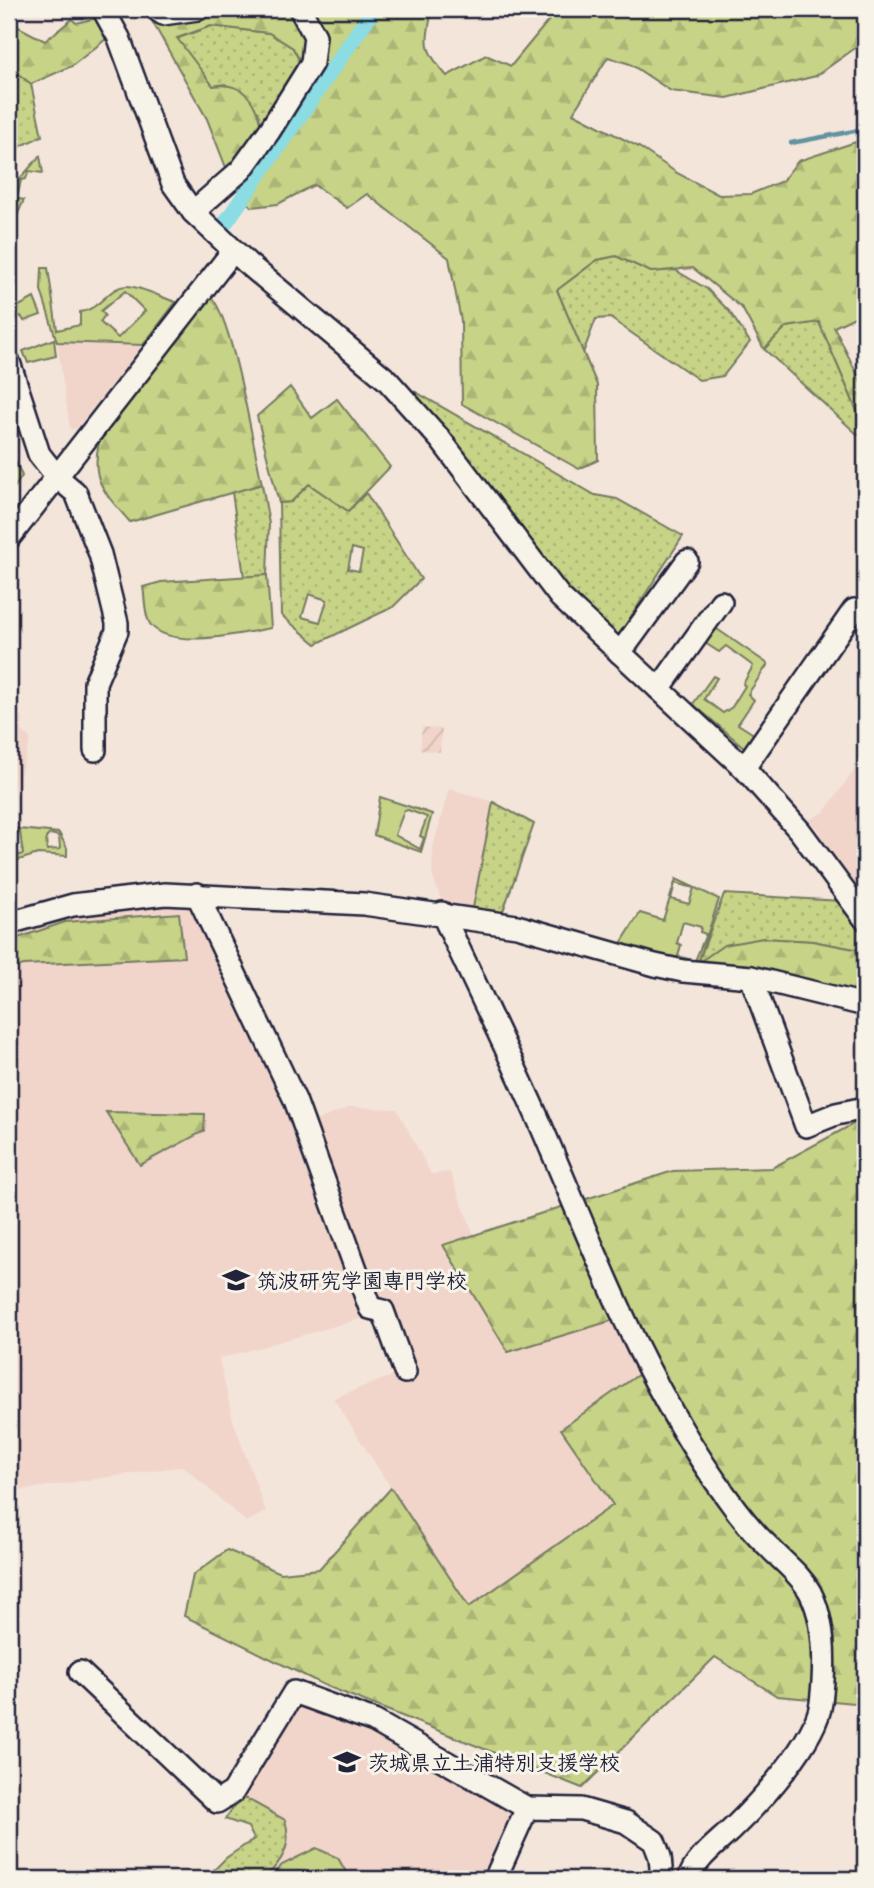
<svg xmlns="http://www.w3.org/2000/svg" width="874" height="1888" viewBox="0 0 874 1888" font-family="Delius,'Klee One',sans-serif">
<style>
.built{fill:#f1d5cb}
.industrial{fill:url(#industrial-furrows)}
.grass{fill:url(#grass-dots);stroke:#747a61;stroke-width:2;fill-rule:evenodd}
.forest{fill:url(#forest-firs);stroke:#747a61;stroke-width:2}
.garden{fill:#c7d387;stroke:#747a61;stroke-width:2;fill-rule:evenodd}
.lines{fill:none;stroke-linecap:round;stroke-linejoin:round}
.stream{stroke:#6192a0;stroke-width:4.5}
.canal{stroke:#8bdce3;stroke-width:16}
.minor-casing{stroke:#22223b;stroke-width:26}
.minor{stroke:#f7f3e8;stroke-width:21}
.labels{text-anchor:middle;dominant-baseline:central;stroke-width:6;stroke-linejoin:round;paint-order:stroke}
.poi-label{font-size:21px;font-weight:bold;fill:#22223b;stroke:#f7f3e8;text-anchor:start}
</style>
<defs>
<pattern id="industrial-furrows" width="10" height="10" patternUnits="userSpaceOnUse" patternTransform="scale(1.75)"><rect width="10" height="10" fill="#f1d5cb"/><path d="M-1 1l2-2M0 10L10 0M9 11l2-2" fill="none" stroke="#ceb7af"/></pattern>
<pattern id="grass-dots" width="8" height="8" patternUnits="userSpaceOnUse" patternTransform="scale(1.75)"><rect width="8" height="8" fill="#c7d387"/><path d="M2 2h.1M6 6h.1" fill="none" stroke="#abb575" stroke-width="1.8" stroke-linecap="round"/></pattern>
<pattern id="forest-firs" width="22" height="20" patternUnits="userSpaceOnUse" patternTransform="scale(1.75)"><rect width="22" height="20" fill="#c7d387"/><path d="M5 1l3.5 6h-7zM16 11l3.5 6h-7z" fill="#abb575"/></pattern>
</defs>
<rect width="100%" height="100%" fill="#f4e5db"/>
<filter id="ink" filterUnits="userSpaceOnUse"><feTurbulence type="fractalNoise" baseFrequency=".0143" numOctaves="2"/><feDisplacementMap in="SourceGraphic" scale="14" xChannelSelector="R" yChannelSelector="G"/><feConvolveMatrix kernelMatrix="1 2 1 2 8 2 1 2 1" color-interpolation-filters="sRGB"/></filter>
<g filter="url(#ink)">
<!-- built -->
<g class="built">
<polygon points="57,342 143,345 77,428 70,430"/>
<polygon points="9,712 23,717 22,731 31,739 13,799 9,798"/>
<polygon points="865,755 865,897 860,898 816,836 820,831 809,820 824,812"/>
<polygon points="449,788 493,802 472,913 443,906 432,875 433,847"/>
<polygon points="193,905 303,1126 350,1107 397,1109 431,1174 450,1172 474,1235 443,1246 507,1352 614,1320 642,1371 561,1429 613,1504 468,1608 333,1398 397,1374 374,1315 219,1359 234,1423 266,1512 246,1522 183,1466 9,1492 9,936 64,918 135,909"/>
<polygon points="307,1707 372,1728 508,1806 511,1814 482,1879 205,1879 226,1858 254,1839 248,1827 225,1819 291,1713"/>
</g>
<!-- industrial -->
<polygon class="industrial" points="422,727 442,729 440,752 420,750"/>
<!-- grass -->
<g class="grass">
<polygon points="211,26 269,33 293,48 304,69 261,127 258,112 225,84 213,86 176,39"/>
<polygon points="9,66 31,84 42,136 19,147 9,132"/>
<polygon points="616,256 651,272 675,270 707,289 729,311 750,342 723,376 699,380 610,318 596,319 583,353 557,290 597,260"/>
<polygon points="819,322 865,429 865,433 858,435 764,349 786,327"/>
<polygon points="406,390 414,391 595,495 617,499 683,536 617,638 545,564"/>
<polygon points="262,484 269,524 267,575 244,577 232,492"/>
<path d="M309,484L348,511L366,493L421,579L393,607L316,644L281,615L279,503L291,502ZM352,548L363,551L359,571L348,569ZM309,594L327,600L320,622L302,617Z"/>
<polygon points="493,802 534,824 502,914 472,913"/>
<polygon points="724,894 841,901 865,934 865,951 812,941 763,938 698,963"/>
<path d="M242,1796L285,1820C293,1846 282,1861 264,1879H205L226,1858L254,1839L248,1827L225,1819Z"/>
</g>
<!-- forest -->
<g class="forest">
<path d="M141,9L175,18L228,9H432C426,45 422,47 447,76L486,55L511,66L558,9H865V41L816,76L727,98L671,91L630,64L608,57L573,113L639,147L677,173L719,195L751,194L782,181L798,161L865,139V312L834,327L865,390V429L819,322L786,327L764,349L742,308L693,268L651,272L616,256L597,260L557,290L597,385L598,460L579,469L462,404L461,321L449,258L367,194L347,208L314,185L278,204L252,207L240,196L267,144L310,80L293,48L269,33L211,26L177,38L213,86C242,81 256,100 261,127L246,151L227,170L207,119L152,21Z"/>
<polygon points="97,18 111,35 72,66 31,84 9,66 9,28 13,24 45,41 72,19 76,23"/>
<path d="M211,297C233,319 253,446 262,484L130,522C105,493 90,482 99,442Z"/>
<polygon points="290,387 312,418 337,399 390,467 348,511 309,484 291,502 279,503 257,416"/>
<polygon points="14,458 22,476 9,496 9,459"/>
<path d="M267,575L271,628C243,633 170,651 150,624C144,615 145,597 143,587L161,582Z"/>
<polygon points="179,913 184,957 24,965 9,969 9,941 65,922"/>
<polygon points="763,938 812,941 865,951 865,998 698,963 724,945"/>
<polygon points="106,1112 205,1114 204,1131 140,1165"/>
<polygon points="865,1121 865,1256 859,1259 865,1264 865,1704 777,1696 715,1657 582,1788 324,1685 184,1616 193,1575 227,1550 281,1573 319,1569 391,1488 469,1607 613,1505 561,1429 642,1372 614,1320 508,1352 443,1245 673,1171 772,1168 855,1123"/>
</g>
<!-- garden -->
<g class="garden">
<polygon points="40,156 43,173 29,171 26,179 21,180 18,194 13,196 9,191"/>
<polygon points="10,197 24,200 16,218 9,215"/>
<path d="M42,268H48L57,330L80,325V312C100,310 110,285 127,286C143,287 162,298 176,302L143,345L57,342L41,290ZM125,291L145,311L118,338L100,322L105,315L101,311Z"/>
<polygon points="34,298 41,315 24,321 21,316 9,321 9,315 18,310 17,307"/>
<polygon points="54,339 56,356 28,363 23,351"/>
<polygon points="714,627 768,664 748,694 754,700 738,724 760,738 746,749 693,704 713,676 717,678 704,699 723,713 732,707 745,686 743,684 753,666 726,646 719,652 702,641"/>
<path d="M380,797L432,814L421,852L374,835ZM408,810L427,817L420,836L424,838L420,849L395,835L404,811Z"/>
<path d="M9,828L59,833L67,848V856L38,854L9,863V858L23,854L20,832L9,833ZM50,834L59,836L60,849L47,850L46,838Z"/>
<path d="M676,879L719,899L698,963L618,948L640,913L663,920ZM675,883L694,888L689,904L671,899ZM683,922L701,927L700,932L706,934L695,961L678,956L681,945L677,943Z"/>
<polygon points="316,1848 338,1858 350,1879 268,1879 282,1865"/>
</g>
<g class="lines">
<!-- stream -->
<polyline class="stream" points="791,143 865,129"/>
<!-- canal -->
<polyline class="canal" points="226,222 374,9"/>
<defs>
<g id="minor">
<polyline points="103,9 119,38 173,184 193,212 247,263 387,380 440,439 560,597 744,768 800,831 865,919"/>
<polyline points="156,9 163,14 198,9"/>
<polyline points="193,212 241,170 270,130 312,63 315,36 300,9"/>
<polyline points="9,362 39,454 57,477 76,493 100,554 117,623 117,631 95,683 95,750"/>
<polyline points="9,538 233,251"/>
<polyline points="620,653 687,561"/>
<polyline points="659,689 721,602"/>
<polyline points="744,768 854,610"/>
<polyline points="197,894 295,1100 370,1308 383,1311 405,1372"/>
<path d="M442,913C474,982 508,1051 539,1121C595,1250 642,1381 726,1496C738,1513 753,1532 769,1547C783,1562 800,1574 810,1592C826,1623 825,1669 821,1703C816,1741 760,1802 732,1829C718,1843 694,1860 689,1879"/>
<polyline points="9,923 73,905 165,894 364,904 517,926 655,965 683,971 751,977 865,1005"/>
<polyline points="751,977 806,1126 836,1114 865,1108"/>
<polyline points="80,1672 217,1802 233,1792 294,1692 374,1721 527,1808"/>
<polyline points="495,1879 527,1808 581,1809 626,1822 654,1841 660,1857 662,1879"/>
</g>
</defs>
<!-- minor casing -->
<use href="#minor" class="minor-casing"/>
<!-- minor -->
<use href="#minor" class="minor"/>
</g>
</g>
<!-- icons -->
<defs>
<symbol id="university-bare" viewBox="-9 -9 18 18"><path d="M0-5L7-2L0 1L-7-2ZM-4 1L0 2.5L4 1V4Q0 6-4 4Z" fill="#22223b" stroke="#f7f3e8" stroke-width="2.5" paint-order="stroke"/></symbol>
<symbol id="school-bare" viewBox="-9 -9 18 18"><path d="M0-5L7-2L0 1L-7-2ZM-4 1L0 2.5L4 1V4Q0 6-4 4Z" fill="#22223b" stroke="#f7f3e8" stroke-width="2.5" paint-order="stroke"/></symbol>
</defs>
<g fill-rule="evenodd">
<use href="#university-bare" x="217" y="1261" width="38" height="38"/>
<use href="#school-bare" x="328" y="1743" width="38" height="38"/>
</g>
<g class="labels">
<!-- poi labels -->
<g class="poi-label">
<text x="257" y="1280">筑波研究学園専門学校</text>
<text x="368" y="1762">茨城県立土浦特別支援学校</text>
</g>
</g>
<!-- margin -->
<rect width="874" height="1888" fill="none" stroke="#f7f3e8" stroke-width="35"/>
<rect x="18" y="18" width="839" height="1853" fill="none" stroke="#22223b" stroke-width="2.5" filter="url(#ink)"/>
</svg>
